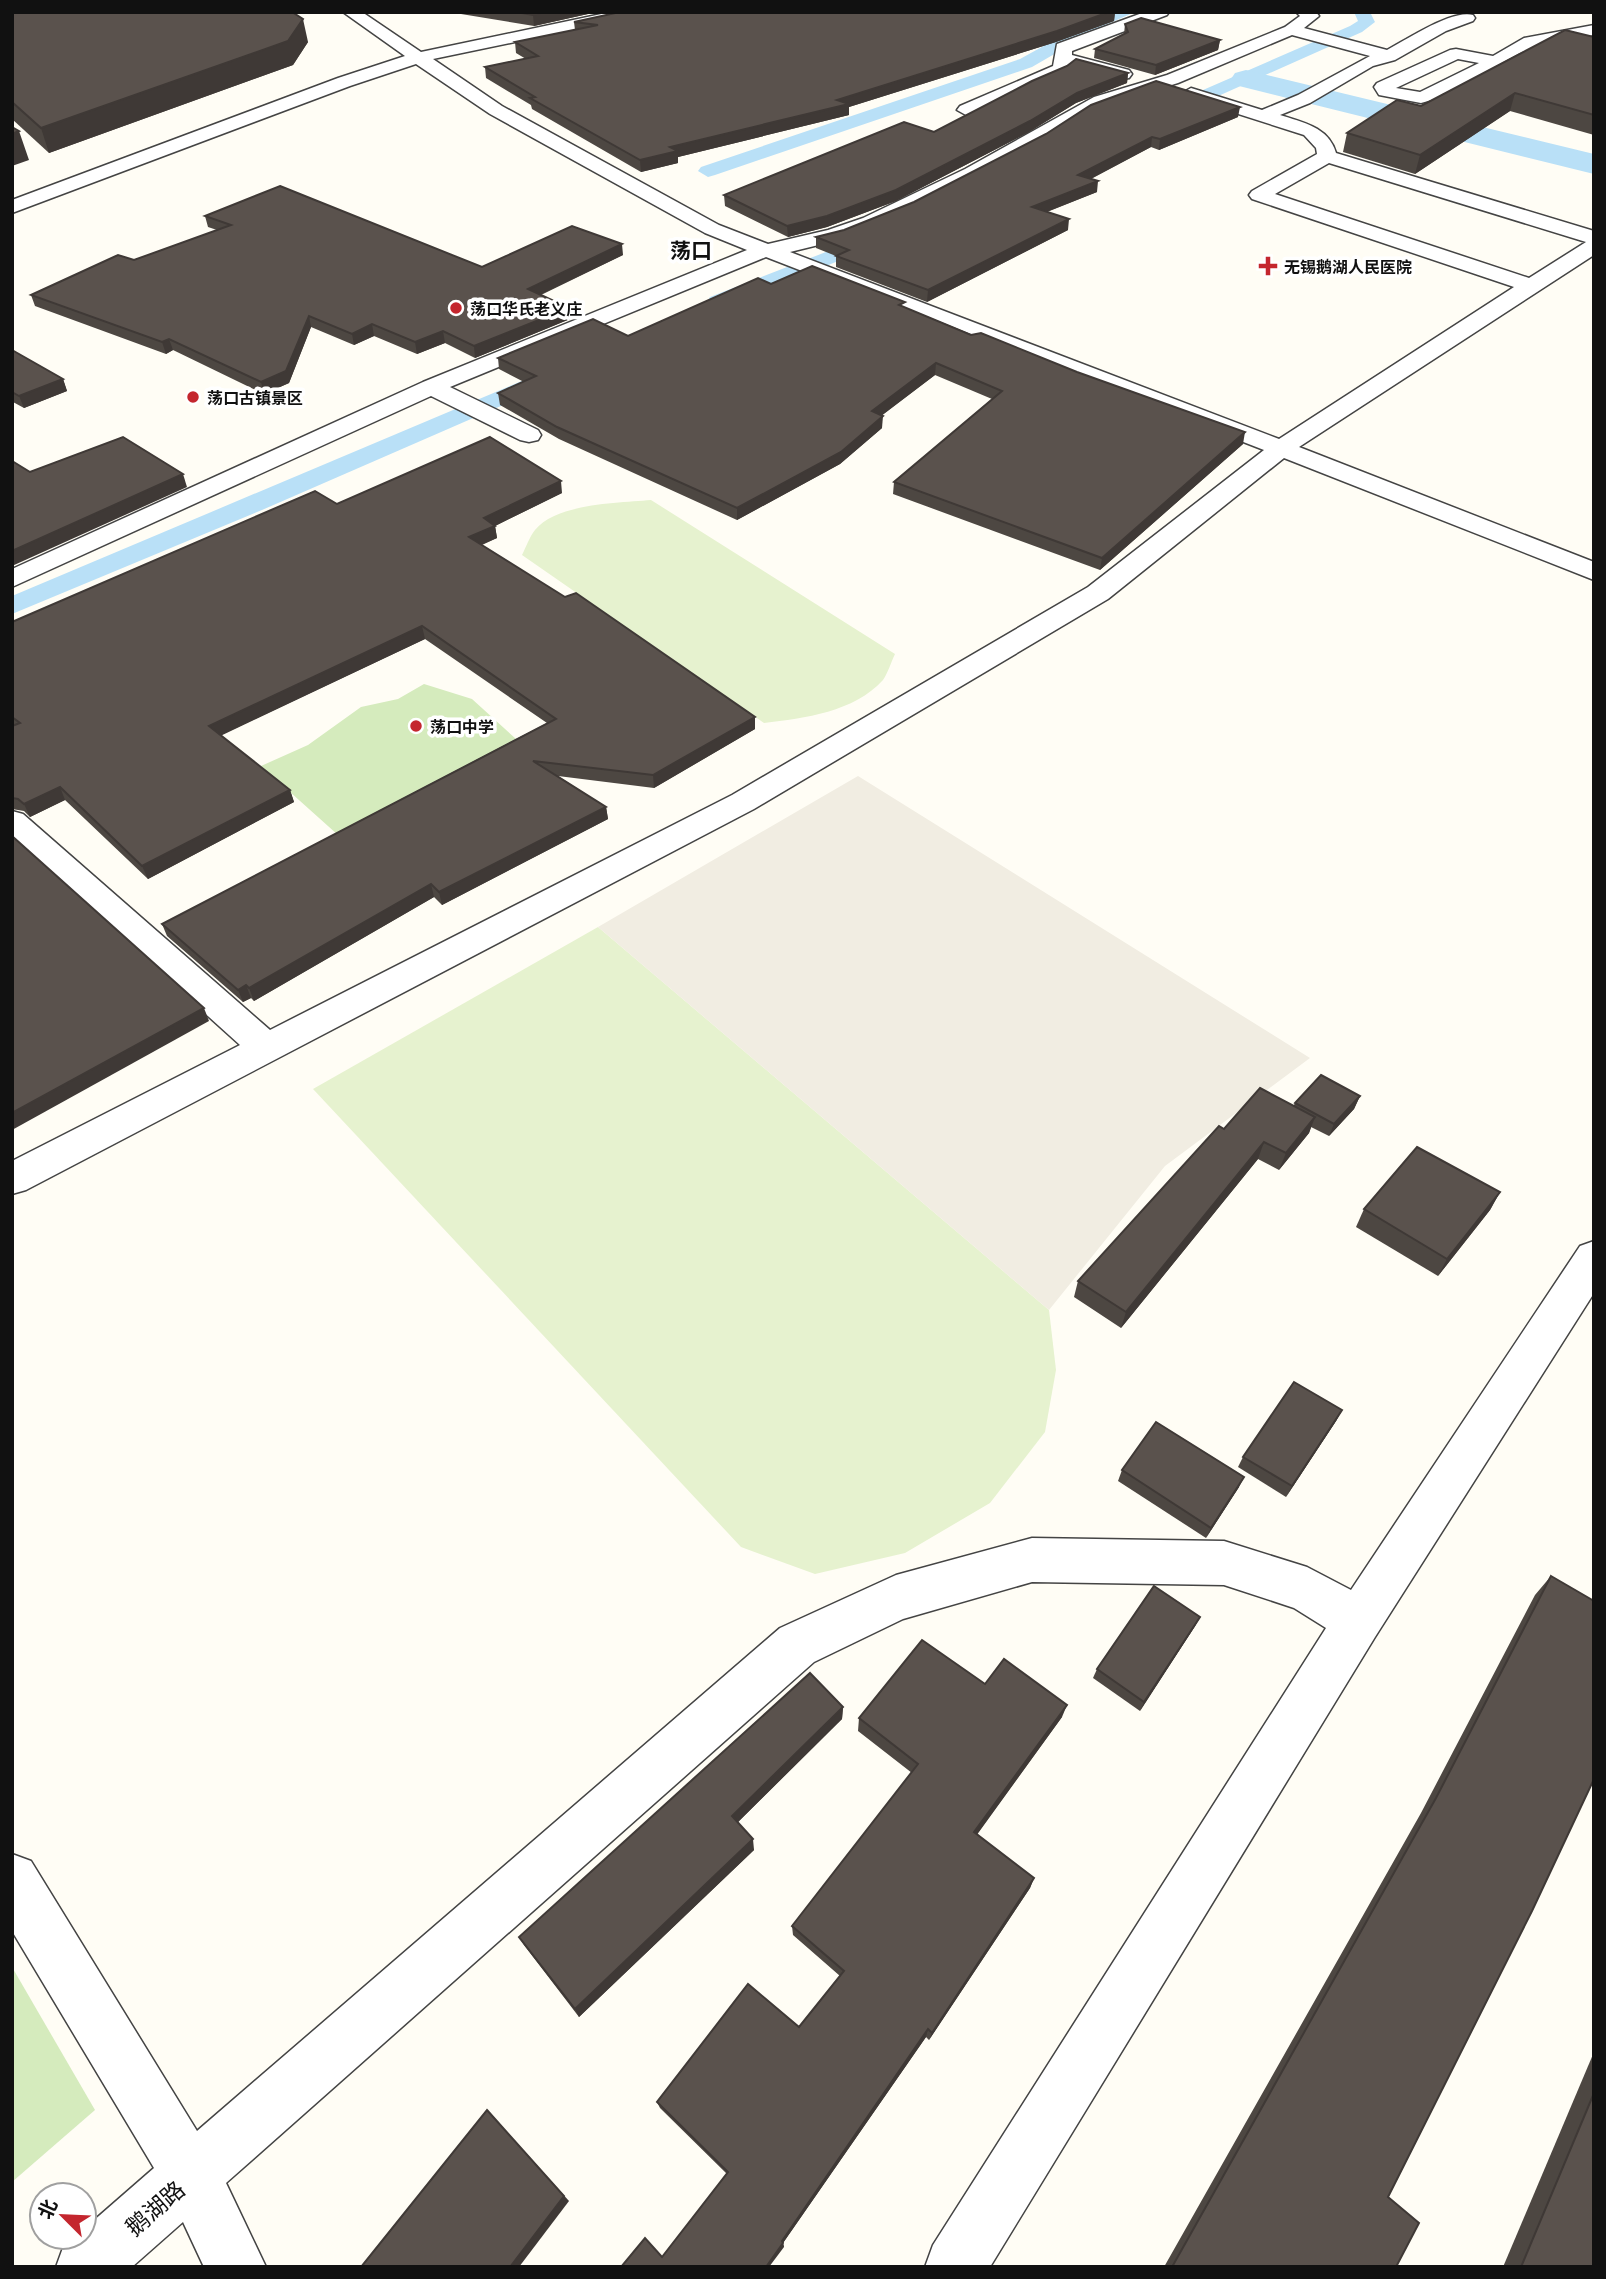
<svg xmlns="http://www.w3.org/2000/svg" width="1606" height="2279" viewBox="0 0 1606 2279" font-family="Literata,'Noto Sans SC',serif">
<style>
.green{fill:#d5ebbd}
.pitch{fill:#e6f2cf}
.plaza{fill:#f1ede2}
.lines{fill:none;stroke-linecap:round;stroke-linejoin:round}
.canal{fill:#b9e0f7;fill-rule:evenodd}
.river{fill:#b9e0f7;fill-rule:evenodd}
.minor-casing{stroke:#444;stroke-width:3}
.minor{fill:#fff;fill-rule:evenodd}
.wall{fill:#4d4742}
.shaded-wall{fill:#3f3936}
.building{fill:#5a524d;stroke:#3f3936;stroke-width:2}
.poi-dot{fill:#c4262e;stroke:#fff;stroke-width:2.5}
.labels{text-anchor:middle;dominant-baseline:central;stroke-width:7;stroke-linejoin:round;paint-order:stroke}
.far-poi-label{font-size:16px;font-weight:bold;fill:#111;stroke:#fff;text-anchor:start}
.far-district-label{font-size:21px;font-weight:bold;fill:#111;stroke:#fff}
.near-street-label{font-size:23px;fill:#111;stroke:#fff}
</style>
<rect width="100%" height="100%" fill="#fffdf5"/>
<!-- green -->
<g class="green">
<polygon points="424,684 472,699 516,739 338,835 261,766 308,745 361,707 398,699"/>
<polygon points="12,1967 95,2110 12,2182"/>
</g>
<!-- pitch -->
<g class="pitch">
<path d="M651,500L895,654C891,662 888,673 883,680C854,712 805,718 764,723L522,555C526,547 530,536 535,530C557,503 619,503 651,500Z"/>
<polygon points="598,927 1049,1310 1056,1370 1045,1432 990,1503 905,1553 815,1574 741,1547 313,1089"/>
</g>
<!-- plaza -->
<polygon class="plaza" points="858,776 1310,1058 1165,1166 1049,1310 598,927"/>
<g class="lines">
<!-- canal -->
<g class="canal">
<polygon points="1111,12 1135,12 1101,27 1032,67 715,175 708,177 698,171 701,167 1020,59 1089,21"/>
<polygon points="1354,12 1370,12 1375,22 1362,32 1169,118 1157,118 1154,114 1157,110 1350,26 1358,21"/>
<polygon points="880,231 887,233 890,237 887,241 726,307 710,307 707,302 710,297"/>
<polygon points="548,370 556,372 560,377 556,382 262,510 12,614 12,596"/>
</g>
<!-- river -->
<polygon class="river" points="1246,70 1594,154 1594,174 1235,85 1231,79 1235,73"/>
<defs>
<g id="minor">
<path d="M343,12H362L421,52L611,12H644L636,17L433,59L502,106L719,225L768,244L828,230L863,218L965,169L1094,97L1167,75L1285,27L1300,16L1296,12H1316L1319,16L1304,28L1387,50C1406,40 1452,9 1473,15L1475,18L1473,21L1446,31L1395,60L1373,66L1310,103L1280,115C1302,122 1329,127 1336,153L1594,231V255L1299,447L1594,562V580L1284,458L1108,599L754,809L26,1190L12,1194V1161L240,1045L12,839V811L23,814L270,1030L732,795L1088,587L1264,450L766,257L450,387L538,430L541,435L538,440L529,442L520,440L431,396L12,587V569L423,382L747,250L705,233L490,114L416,64L350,86L12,213V200L338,78L405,56ZM1292,35L1370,56L1298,95L1262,110L1191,88L1182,93L1185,97L1304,135L1316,148L1317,154L1252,191L1249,195L1252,199L1514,287L1279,439L790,252L843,239L877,226L978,177L1107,105L1178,83ZM1329,163L1586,242L1529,278L1275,194Z"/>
<polygon points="1145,12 1169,12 1167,15 1072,51 1072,55 1129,70 1132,74 1129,78 1123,79 1071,65 1065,74 972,114 966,115 957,110 960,106 1053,66 1057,44"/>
<path d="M1594,25V35C1575,39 1552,40 1534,47C1495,62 1463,93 1421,103L1379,95L1374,87L1377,83L1450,50L1456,49L1493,56L1524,38ZM1458,59L1479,63L1420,92L1396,88Z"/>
<polygon points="1594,1241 1594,1293 1375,1637 990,2267 925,2267 933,2245 1326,1628 1294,1608 1224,1585 1032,1582 903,1619 814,1662 226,2183 266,2267 204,2267 183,2222 132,2267 56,2267 64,2245 74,2237 84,2237 84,2229 154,2168 12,1931 12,1854 31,1861 197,2131 780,1628 896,1575 1032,1538 1224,1541 1307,1567 1351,1590 1580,1246"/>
</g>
</defs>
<!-- minor casing -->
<use href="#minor" class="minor-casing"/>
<!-- minor -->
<use href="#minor" class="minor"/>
</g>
<!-- wall -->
<g class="wall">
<polygon points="12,12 308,42 293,65 49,153 12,119"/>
<polygon points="460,12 597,12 534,26 461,14"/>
<polygon points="620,12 1115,12 1114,21 1056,42 849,107 849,115 678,157 678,163 641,172 532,109 531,105 486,78 485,67 526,59 516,53 515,42 575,30 574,22"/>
<polygon points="1125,24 1220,40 1218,50 1155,75 1094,58 1095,49 1124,34"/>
<polygon points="1594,37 1594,135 1510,111 1415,174 1343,152 1347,133 1421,106"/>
<polygon points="1128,73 1127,83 1076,103 1029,132 896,201 827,227 788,237 725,206 724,195"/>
<polygon points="1238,117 1159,150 1151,147 1091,179 1097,192 1047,212 1068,230 927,302 836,267 836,256 816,248 816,237 844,230 914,202 1046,134"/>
<polygon points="205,216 482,267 623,255 541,295 570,319 475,358 445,343 417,354 374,336 354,345 311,327 289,383 264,394 173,350 166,354 35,306 31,295 134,260 217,230 208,227"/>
<polygon points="771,284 904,307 1243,444 1100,570 893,494 894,482 992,399 935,375 882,415 882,428 840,464 737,520 559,439 500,405 498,393 524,382 499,369 498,358 628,336"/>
<polygon points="12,350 63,379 67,391 24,408 13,402 12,402"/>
<polygon points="562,493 495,526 497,538 482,545 755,729 654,788 558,776 606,807 608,819 442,905 434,897 254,1001 251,998 243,1002 167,936 162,924 547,723 425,639 221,735 290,790 294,802 148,879 65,800 30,817 24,811 12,809 12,726 13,726 12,725 12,622 337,504"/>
<polygon points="1360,1096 1354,1109 1329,1136 1311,1127 1309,1133 1279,1170 1258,1159 1121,1328 1074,1297 1078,1281 1224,1129 1294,1105 1295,1103"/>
<polygon points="1500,1192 1490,1210 1438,1276 1356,1227 1364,1209"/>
<polygon points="1342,1410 1336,1421 1286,1497 1238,1467 1243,1457"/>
<polygon points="1122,1470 1239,1487 1206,1538 1118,1481"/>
<polygon points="1551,1576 1388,2197 1396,2267 1164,2267 1421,1813 1535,1595"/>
<polygon points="1200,1617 1195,1626 1140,1711 1093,1678 1097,1669"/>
<polygon points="985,1684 1062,1717 977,1834 1034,1878 1030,1888 929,2040 926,2037 783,2243 784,2247 662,2257 727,2174 660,2108 657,2102 799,2027 840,1976 793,1935 792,1926 912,1773 858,1731 859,1718"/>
<polygon points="843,1707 842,1719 738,1822 754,1850 579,2017 524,1945 519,1937"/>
<polygon points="1594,2052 1594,2267 1503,2267"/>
</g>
<!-- shaded-wall -->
<g class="shaded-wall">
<polygon points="545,12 597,12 534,26 533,15"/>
<polygon points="1109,12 1115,12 1114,21 1056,42 849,107 849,115 678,157 678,163 641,172 640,160 670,147 837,100"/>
<polygon points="303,19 308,42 293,65 49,153 41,128"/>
<polygon points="1220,40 1218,50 1155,75 1156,65"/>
<polygon points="1128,73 1127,83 1076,103 1029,132 896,201 827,227 788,237 787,226 1077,93"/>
<polygon points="1515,93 1510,111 1415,174 1420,155"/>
<polygon points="1240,107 1238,117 1159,150 1160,139"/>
<polygon points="19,131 29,160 12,166 12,134"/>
<polygon points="1152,137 1151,147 1077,186 1078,175"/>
<polygon points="1098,181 1097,192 1031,218 1032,207"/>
<polygon points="1069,219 1068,230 927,302 928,290"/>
<polygon points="622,244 623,255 529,300 528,289"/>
<polygon points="569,308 570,319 475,358 474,346"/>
<polygon points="309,316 311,327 289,383 264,394 261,382"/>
<polygon points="372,324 374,336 354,345 352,334"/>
<polygon points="443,331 445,343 417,354 415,342"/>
<polygon points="169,339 173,350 166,354 162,342"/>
<polygon points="936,363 935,375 872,423 872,411"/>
<polygon points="63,379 67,391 24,408 19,396"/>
<polygon points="883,416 882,428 840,464 737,520 737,508"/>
<polygon points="1245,432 1243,444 1100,570 1102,558"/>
<polygon points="183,474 187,487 12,566 12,551"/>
<polygon points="561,481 562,493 495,526 497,538 471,549 469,537 484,518"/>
<polygon points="422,626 425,639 214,739 209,726"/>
<polygon points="755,717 755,729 654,788 653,775"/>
<polygon points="60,787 65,800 30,817 24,804"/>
<polygon points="290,790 294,802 148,879 142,866"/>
<polygon points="606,807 608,819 442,905 439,892"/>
<polygon points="431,884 434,897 254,1001 249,988"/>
<polygon points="246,985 251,998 243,1002 238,990"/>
<polygon points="204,1008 209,1021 12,1130 12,1113"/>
<polygon points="1360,1096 1354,1109 1329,1136 1334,1124"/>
<polygon points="1315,1117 1309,1133 1279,1170 1286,1153"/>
<polygon points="1264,1142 1258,1159 1121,1328 1126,1312"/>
<polygon points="1500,1192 1490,1210 1438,1276 1447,1259"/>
<polygon points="1342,1410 1336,1421 1286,1497 1292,1486"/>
<polygon points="1244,1477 1239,1487 1206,1538 1211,1528"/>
<polygon points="1200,1617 1195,1626 1140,1711 1144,1702"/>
<polygon points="1067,1705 1062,1717 971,1843 974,1832"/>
<polygon points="843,1707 842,1719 734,1826 732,1816"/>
<polygon points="753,1839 754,1850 579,2017 575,2009"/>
<polygon points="1034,1878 1030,1888 929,2040 932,2033"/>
<polygon points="928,2029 926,2037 783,2243 784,2247 769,2267 766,2267 782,2241"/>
<polygon points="487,2110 569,2201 519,2267 510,2267"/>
</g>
<!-- building -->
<g class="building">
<polygon points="12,12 292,12 303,19 288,41 41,128 12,102"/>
<polygon points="516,12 545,12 533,15"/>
<polygon points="620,12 1109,12 1057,31 837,100 849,104 670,147 678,151 640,160 530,98 535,97 485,67 538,56 515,42 598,25 574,22"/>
<polygon points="1141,18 1220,40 1156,65 1095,49 1128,32 1125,24"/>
<polygon points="1565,30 1594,37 1594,115 1515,93 1420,155 1347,133 1397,100 1421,106"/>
<polygon points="1076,59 1128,73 1077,93 1030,121 896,190 827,216 787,226 724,195 904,122 934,132 1032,81 1067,66"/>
<polygon points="1156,81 1240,107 1160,139 1152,137 1078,175 1098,181 1032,207 1069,219 928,290 836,256 849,250 816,237 844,230 914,202 1046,134 1091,105"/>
<polygon points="12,127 19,131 12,134"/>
<polygon points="280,186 482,267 572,226 622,244 528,289 569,308 474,346 443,331 415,342 372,324 352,334 309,316 286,371 261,382 169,339 162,342 31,295 118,255 134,260 231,225 205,216"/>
<polygon points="812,266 905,302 899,305 971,335 981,333 1077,372 1245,432 1102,558 894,482 1002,391 936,363 872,411 883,416 841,452 737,508 557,427 498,393 536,376 498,358 593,319 628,336 758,278 771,284"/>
<polygon points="12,350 63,379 19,396 12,392"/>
<polygon points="123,437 183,474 12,551 12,461 30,472"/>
<polygon points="490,437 561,481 484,518 495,526 469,537 565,597 576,593 755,717 653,775 533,761 606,807 439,892 431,884 249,988 246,985 238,990 162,924 556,719 422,626 209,726 290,790 142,866 60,787 24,804 18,799 12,798 12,726 20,723 12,717 12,622 315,491 337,504"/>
<polygon points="12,836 204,1008 12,1113"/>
<polygon points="1321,1075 1360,1096 1334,1124 1295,1103"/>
<polygon points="1260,1088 1315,1117 1286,1153 1264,1142 1126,1312 1078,1281 1219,1126 1224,1129"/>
<polygon points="1417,1147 1500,1192 1447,1259 1364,1209"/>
<polygon points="1294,1382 1342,1410 1292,1486 1243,1457"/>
<polygon points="1156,1422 1244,1477 1211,1528 1122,1470"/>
<polygon points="1551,1576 1594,1601 1594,1779 1532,1911 1388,2197 1419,2223 1396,2267 1172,2267 1436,1798"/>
<polygon points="1154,1586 1200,1617 1144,1702 1097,1669"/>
<polygon points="922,1640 985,1684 1004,1659 1067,1705 974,1832 1034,1878 932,2033 928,2029 782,2241 783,2243 766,2267 621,2267 645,2238 662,2257 728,2172 657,2102 748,1984 799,2027 844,1971 792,1926 918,1764 859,1718"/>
<polygon points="810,1673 843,1707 732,1816 753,1839 575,2009 519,1937"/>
<polygon points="1594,2093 1594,2267 1521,2267"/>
<polygon points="487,2110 564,2196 510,2267 361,2267"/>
</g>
<!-- markers -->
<g class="poi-dot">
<path d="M1264.5 255.5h7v7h7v7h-7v7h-7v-7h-7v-7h7z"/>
<circle cx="456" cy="308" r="7"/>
<circle cx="193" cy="397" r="7"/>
<circle cx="416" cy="726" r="7"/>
</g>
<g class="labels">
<!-- far-poi labels -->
<g class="far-poi-label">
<text x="1284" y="266">无锡鹅湖人民医院</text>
<text x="470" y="308">荡口华氏老义庄</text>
<text x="207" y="397">荡口古镇景区</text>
<text x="430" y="726">荡口中学</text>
</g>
<!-- far-district labels -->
<g class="far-district-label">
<text x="691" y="248">荡口</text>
</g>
<!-- near-street labels -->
<g class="near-street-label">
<text transform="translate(154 2207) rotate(-41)">鹅湖路</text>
</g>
</g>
<!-- border -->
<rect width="1606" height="2279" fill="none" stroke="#111111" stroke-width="28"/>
<!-- north arrow -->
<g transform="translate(63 2216) rotate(294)"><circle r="33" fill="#ffffff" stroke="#a0a0a0" stroke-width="2"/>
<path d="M0-5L12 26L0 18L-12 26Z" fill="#c4262e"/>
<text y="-10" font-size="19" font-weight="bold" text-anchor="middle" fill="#111111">北</text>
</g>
</svg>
